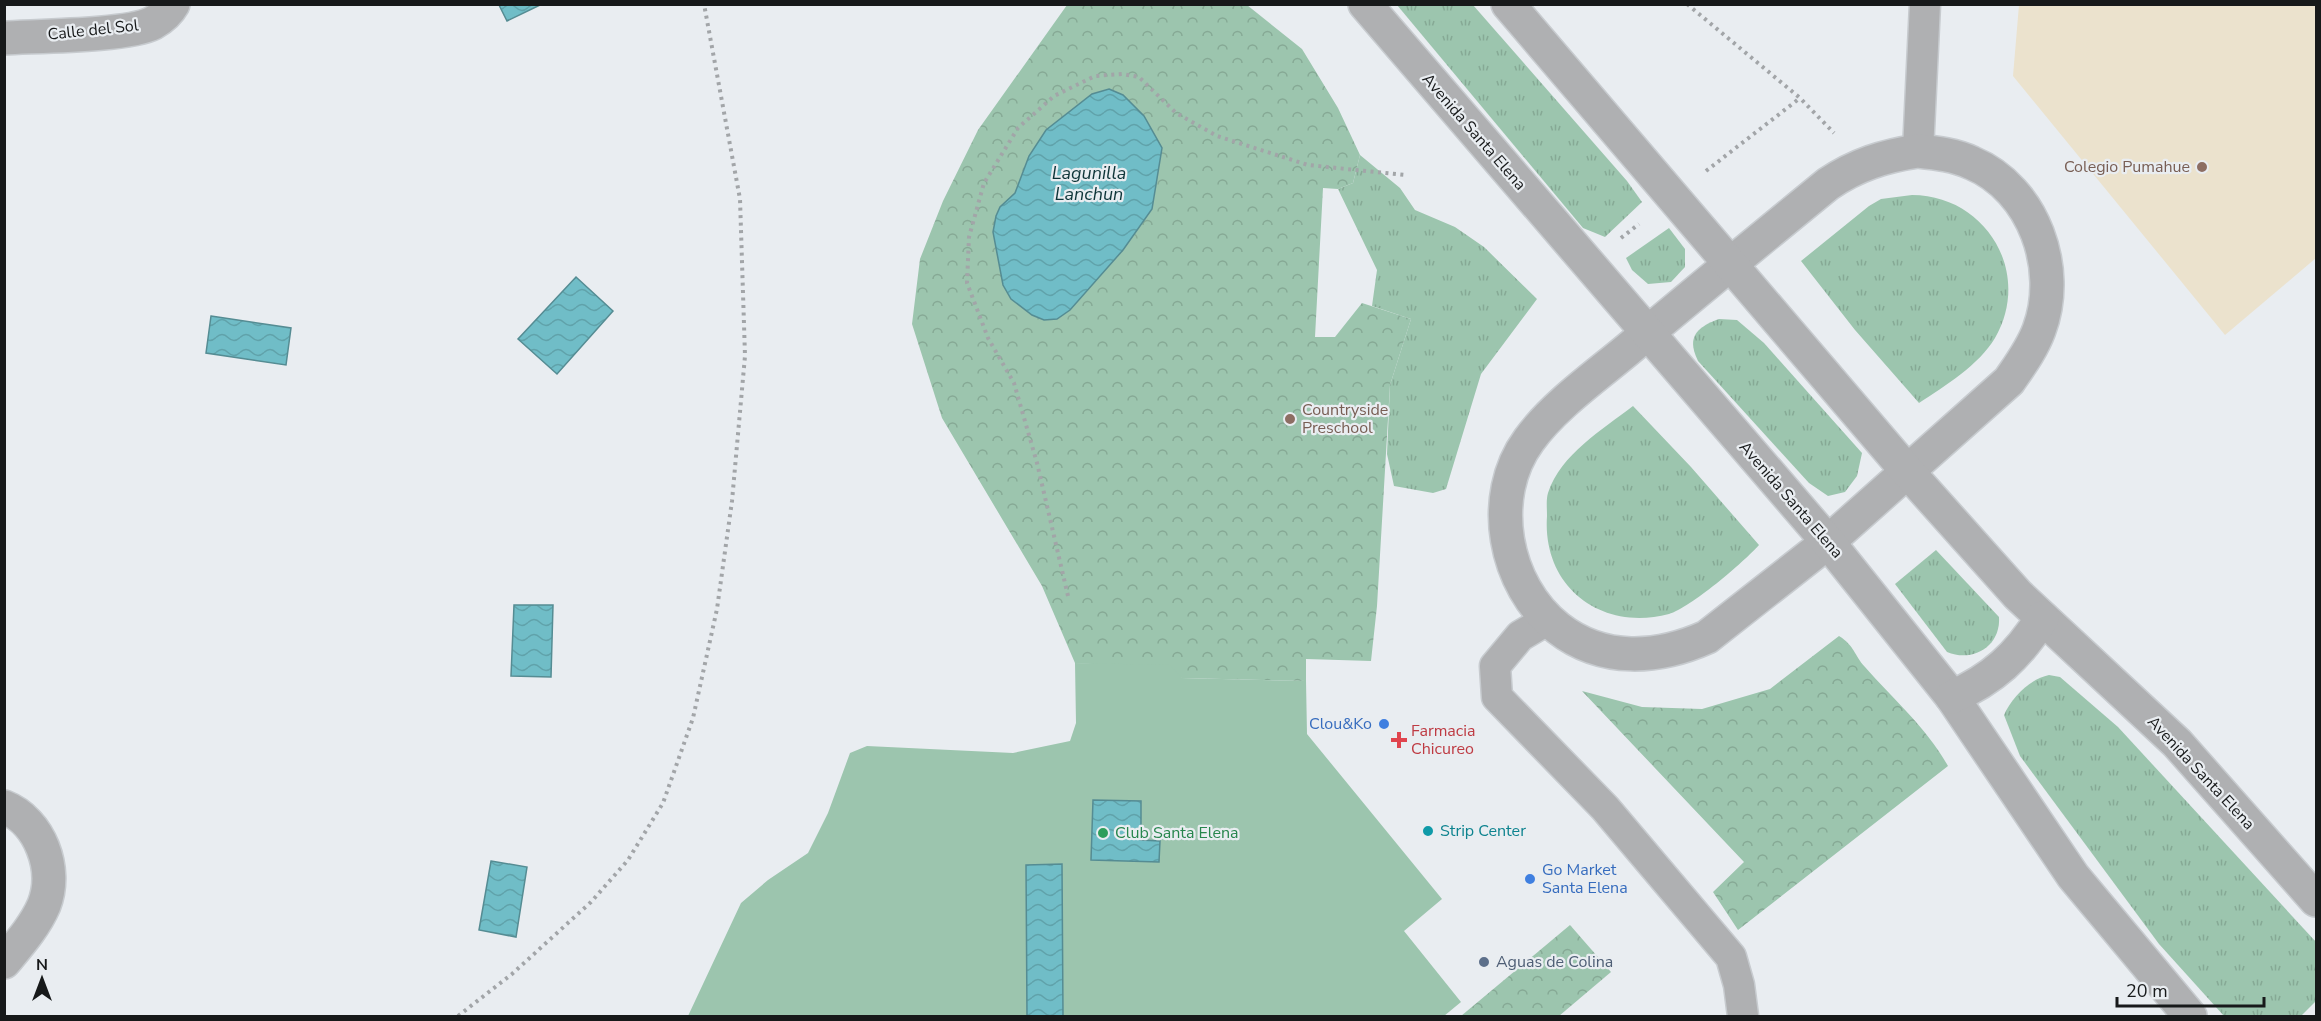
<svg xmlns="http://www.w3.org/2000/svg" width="2321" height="1021" viewBox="0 0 2321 1021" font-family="'Nunito Sans',sans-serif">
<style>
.education{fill:#ebe2cd}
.grass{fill:url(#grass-tufts)}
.park{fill:url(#park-crowns)}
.pitch{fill:#9cc5ae}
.water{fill:url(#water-waves);stroke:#558c93;stroke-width:1.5}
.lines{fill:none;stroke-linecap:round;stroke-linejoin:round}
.service-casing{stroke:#c7cbcf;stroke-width:33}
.minor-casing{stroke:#c7cbcf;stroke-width:36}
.tertiary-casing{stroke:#c7cbcf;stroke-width:36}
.path{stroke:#a2a5a8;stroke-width:4;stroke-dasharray:3 4.5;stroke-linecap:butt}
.service{stroke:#afb0b2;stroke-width:30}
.minor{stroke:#afb0b2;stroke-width:33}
.tertiary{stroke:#afb0b2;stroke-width:33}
.education-dot{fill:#8d6e63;stroke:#e9edf1;stroke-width:2}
.shop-dot{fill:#3f7fe0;stroke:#e9edf1;stroke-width:2}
.health-dot{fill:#e0444e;stroke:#e9edf1;stroke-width:2}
.culture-dot{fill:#0f9aa8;stroke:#e9edf1;stroke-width:2}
.leisure-dot{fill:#2e9e5b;stroke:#e9edf1;stroke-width:2}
.service-dot{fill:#5c6f8a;stroke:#e9edf1;stroke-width:2}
.labels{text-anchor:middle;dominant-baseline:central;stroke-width:4.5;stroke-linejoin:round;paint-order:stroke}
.street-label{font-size:16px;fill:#17191a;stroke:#e9edf1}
.education-label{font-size:16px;fill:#785e54;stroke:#e9edf1;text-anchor:end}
.shop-label{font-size:16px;fill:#366cbe;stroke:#e9edf1;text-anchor:end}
.health-label{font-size:16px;fill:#be3a42;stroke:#e9edf1;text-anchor:start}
.culture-label{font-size:16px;fill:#0d838f;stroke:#e9edf1;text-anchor:start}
.leisure-label{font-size:16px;fill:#27864d;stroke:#e9edf1;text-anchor:start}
.service-label{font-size:16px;fill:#4e5e75;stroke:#e9edf1;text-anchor:start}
.water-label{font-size:18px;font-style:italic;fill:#0e3539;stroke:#e9edf1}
</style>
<defs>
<pattern id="grass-tufts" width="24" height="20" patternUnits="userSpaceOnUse" patternTransform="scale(1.5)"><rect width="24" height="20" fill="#9cc5ae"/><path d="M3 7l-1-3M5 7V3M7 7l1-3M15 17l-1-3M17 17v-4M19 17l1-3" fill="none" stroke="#86a995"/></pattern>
<pattern id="park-crowns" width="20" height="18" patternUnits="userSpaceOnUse" patternTransform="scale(1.5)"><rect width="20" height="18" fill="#9cc5ae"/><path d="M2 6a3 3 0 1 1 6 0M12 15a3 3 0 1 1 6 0" fill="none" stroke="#86a995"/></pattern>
<pattern id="water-waves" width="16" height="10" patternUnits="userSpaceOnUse" patternTransform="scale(1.5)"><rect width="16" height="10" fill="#70bdc7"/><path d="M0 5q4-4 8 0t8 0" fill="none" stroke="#60a2aa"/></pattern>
</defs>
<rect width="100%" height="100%" fill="#e9edf1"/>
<!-- education -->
<polygon class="education" points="2019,5 2316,5 2316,258 2225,335 2013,76"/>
<!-- grass -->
<g class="grass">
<polygon points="1397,5 1473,5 1627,181 1642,202 1605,237 1583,228"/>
<polygon points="1360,155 1400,188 1415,210 1455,227 1484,247 1537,299 1481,374 1446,489 1433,493 1394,486 1387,454 1390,385 1411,319 1372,306 1377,270 1338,189 1353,183"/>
<path d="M1912,195C1985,195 2033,272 1995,338C1979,365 1945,386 1919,403L1855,330L1801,261L1869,206L1881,199Z"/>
<polygon points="1669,228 1685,249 1685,267 1671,282 1648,284 1632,270 1626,258"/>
<path d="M1719,319L1737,320L1764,343L1862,453L1857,476L1845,492L1828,496L1809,483L1698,361C1686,337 1697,327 1719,319Z"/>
<path d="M1633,406L1691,467L1759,545C1744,562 1690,608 1669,614C1601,632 1542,587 1547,516C1547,509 1546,499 1548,493C1561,454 1602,430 1633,406Z"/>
<path d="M1936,550L1999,617C2001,646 1973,663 1947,652L1895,584Z"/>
<path d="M2049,675L2060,677L2118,727L2316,942V1001L2301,1016H2224L2159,944L2020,756L2004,715C2012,697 2030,679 2049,675Z"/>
</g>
<!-- park -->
<g class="park">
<polygon points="1067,5 1247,5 1302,49 1338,108 1360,155 1353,183 1338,189 1323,188 1315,337 1335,337 1362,303 1411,319 1390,385 1377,606 1371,661 1306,659 1306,681 1182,678 1108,665 1075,663 1042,586 942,418 912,324 920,259 943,201 978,130"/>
<path d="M1839,636C1855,646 1854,655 1865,667C1894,700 1926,727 1948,766L1738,930L1713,892L1744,862L1582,691L1642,707L1702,709L1770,689Z"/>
<polygon points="1570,925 1611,972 1559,1016 1461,1016"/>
</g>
<!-- pitch -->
<polygon class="pitch" points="1075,663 1170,665 1182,678 1306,681 1307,734 1442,899 1404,931 1461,1002 1444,1016 688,1016 741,903 768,880 808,853 828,813 850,753 867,746 1013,753 1070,741 1076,723"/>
<!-- water -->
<g class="water">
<polygon points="499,5 540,5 507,21"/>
<polygon points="1109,89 1123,95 1144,116 1162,148 1152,209 1123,250 1070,310 1057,319 1044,320 1032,315 1011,299 1003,285 993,232 996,216 1000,207 1015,193 1029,156 1046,130 1092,94"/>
<polygon points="576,277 613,311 557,374 518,339"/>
<polygon points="211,316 291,328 286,365 206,353"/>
<polygon points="514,605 553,605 551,677 511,676"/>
<polygon points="1093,800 1141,801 1141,840 1160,841 1159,862 1091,860"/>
<polygon points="491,861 527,867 516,937 479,930"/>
<polygon points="1062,864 1063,1016 1027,1016 1026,865"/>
</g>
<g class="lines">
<defs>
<g id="service">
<polyline points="1918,151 1925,4"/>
<polyline points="1547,620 1520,636 1495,666 1497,697 1605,808 1731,957 1739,985 1743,1016"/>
</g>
<g id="minor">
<path d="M4,38C37,36 128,36 153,23C162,18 168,13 173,4"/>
<path d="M1918,151C1937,153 1955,155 1972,163C2034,189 2062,269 2039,330C2032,349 2020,365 2009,381L1828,542L1707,637C1658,659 1603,663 1558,628C1504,586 1487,497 1529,440C1554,405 1599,374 1632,346C1697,291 1762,238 1828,184C1856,165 1884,156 1918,151Z"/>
<path d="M4,807C40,821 58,869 44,905C35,926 19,944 4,962"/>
</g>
<g id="tertiary">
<polyline points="1365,4 1828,542 1952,697 2073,876 2190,1016"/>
<polyline points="1508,4 1907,471 2018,595 2177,743 2316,900"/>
<path d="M1952,697C1993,679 2018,656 2042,618"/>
</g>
</defs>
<!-- service casing -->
<use href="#service" class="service-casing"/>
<!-- minor casing -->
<use href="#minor" class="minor-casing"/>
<!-- tertiary casing -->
<use href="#tertiary" class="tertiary-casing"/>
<!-- path -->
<g class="path">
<polyline points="1687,4 1800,98 1834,133"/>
<polyline points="1706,171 1800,98"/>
<polyline points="1621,238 1639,224"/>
<polyline points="1068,596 1037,463 1014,383 988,338 967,283 969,237 984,183 1018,128 1054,96 1095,76 1122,74 1139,77 1176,113 1217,136 1308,165 1405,175"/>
<polyline points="458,1016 512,974 591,902 628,860 663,803 693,718 717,609 732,501 745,356 740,199 704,4"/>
</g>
<!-- service -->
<use href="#service" class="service"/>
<!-- minor -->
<use href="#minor" class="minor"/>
<!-- tertiary -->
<use href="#tertiary" class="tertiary"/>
</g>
<!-- markers -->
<g class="education-dot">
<circle cx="2202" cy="167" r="6"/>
<circle cx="1290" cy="419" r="6"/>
</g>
<g class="shop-dot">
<circle cx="1384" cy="724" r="6"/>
<circle cx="1530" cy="879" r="6"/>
</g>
<path class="health-dot" d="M1396 731h6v6h6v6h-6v6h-6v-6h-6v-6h6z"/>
<circle class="culture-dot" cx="1428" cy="831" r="6"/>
<circle class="leisure-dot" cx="1103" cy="833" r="6"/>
<circle class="service-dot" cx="1484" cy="962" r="6"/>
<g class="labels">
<!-- street labels -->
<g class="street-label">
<text transform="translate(93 30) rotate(-6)">Calle del Sol</text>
<text transform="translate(1474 132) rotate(49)">Avenida Santa Elena</text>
<text transform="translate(1791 500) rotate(49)">Avenida Santa Elena</text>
<text transform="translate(2201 773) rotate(47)">Avenida Santa Elena</text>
</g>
<!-- education labels -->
<g class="education-label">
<text x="2190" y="167">Colegio Pumahue</text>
<text x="1302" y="410" text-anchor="start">Countryside<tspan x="1302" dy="18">Preschool</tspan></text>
</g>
<!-- shop labels -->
<g class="shop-label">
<text x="1372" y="724">Clou&amp;Ko</text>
<text x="1542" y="870" text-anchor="start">Go Market<tspan x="1542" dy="18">Santa Elena</tspan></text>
</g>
<!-- health labels -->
<g class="health-label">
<text x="1411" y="731">Farmacia<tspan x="1411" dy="18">Chicureo</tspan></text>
</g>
<!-- culture labels -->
<g class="culture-label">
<text x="1440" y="831">Strip Center</text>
</g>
<!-- leisure labels -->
<g class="leisure-label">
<text x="1115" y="833">Club Santa Elena</text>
</g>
<!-- service labels -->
<g class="service-label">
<text x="1496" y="962">Aguas de Colina</text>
</g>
<!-- water labels -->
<g class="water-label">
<text x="1089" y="173">Lagunilla<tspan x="1089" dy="21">Lanchun</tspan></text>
</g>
</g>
<!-- border -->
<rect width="2321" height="1021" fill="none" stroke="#17191a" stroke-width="12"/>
<!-- north arrow -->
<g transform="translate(42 979)" stroke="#e9edf1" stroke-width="4.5" paint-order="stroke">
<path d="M0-4.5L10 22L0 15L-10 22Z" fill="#17191a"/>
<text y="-9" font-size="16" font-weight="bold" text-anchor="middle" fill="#17191a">N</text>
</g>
<!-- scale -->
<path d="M2117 997v9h147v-9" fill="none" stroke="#17191a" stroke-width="3"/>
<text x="2126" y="997" font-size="18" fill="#17191a" stroke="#e9edf1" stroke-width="4.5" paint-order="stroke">20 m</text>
</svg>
